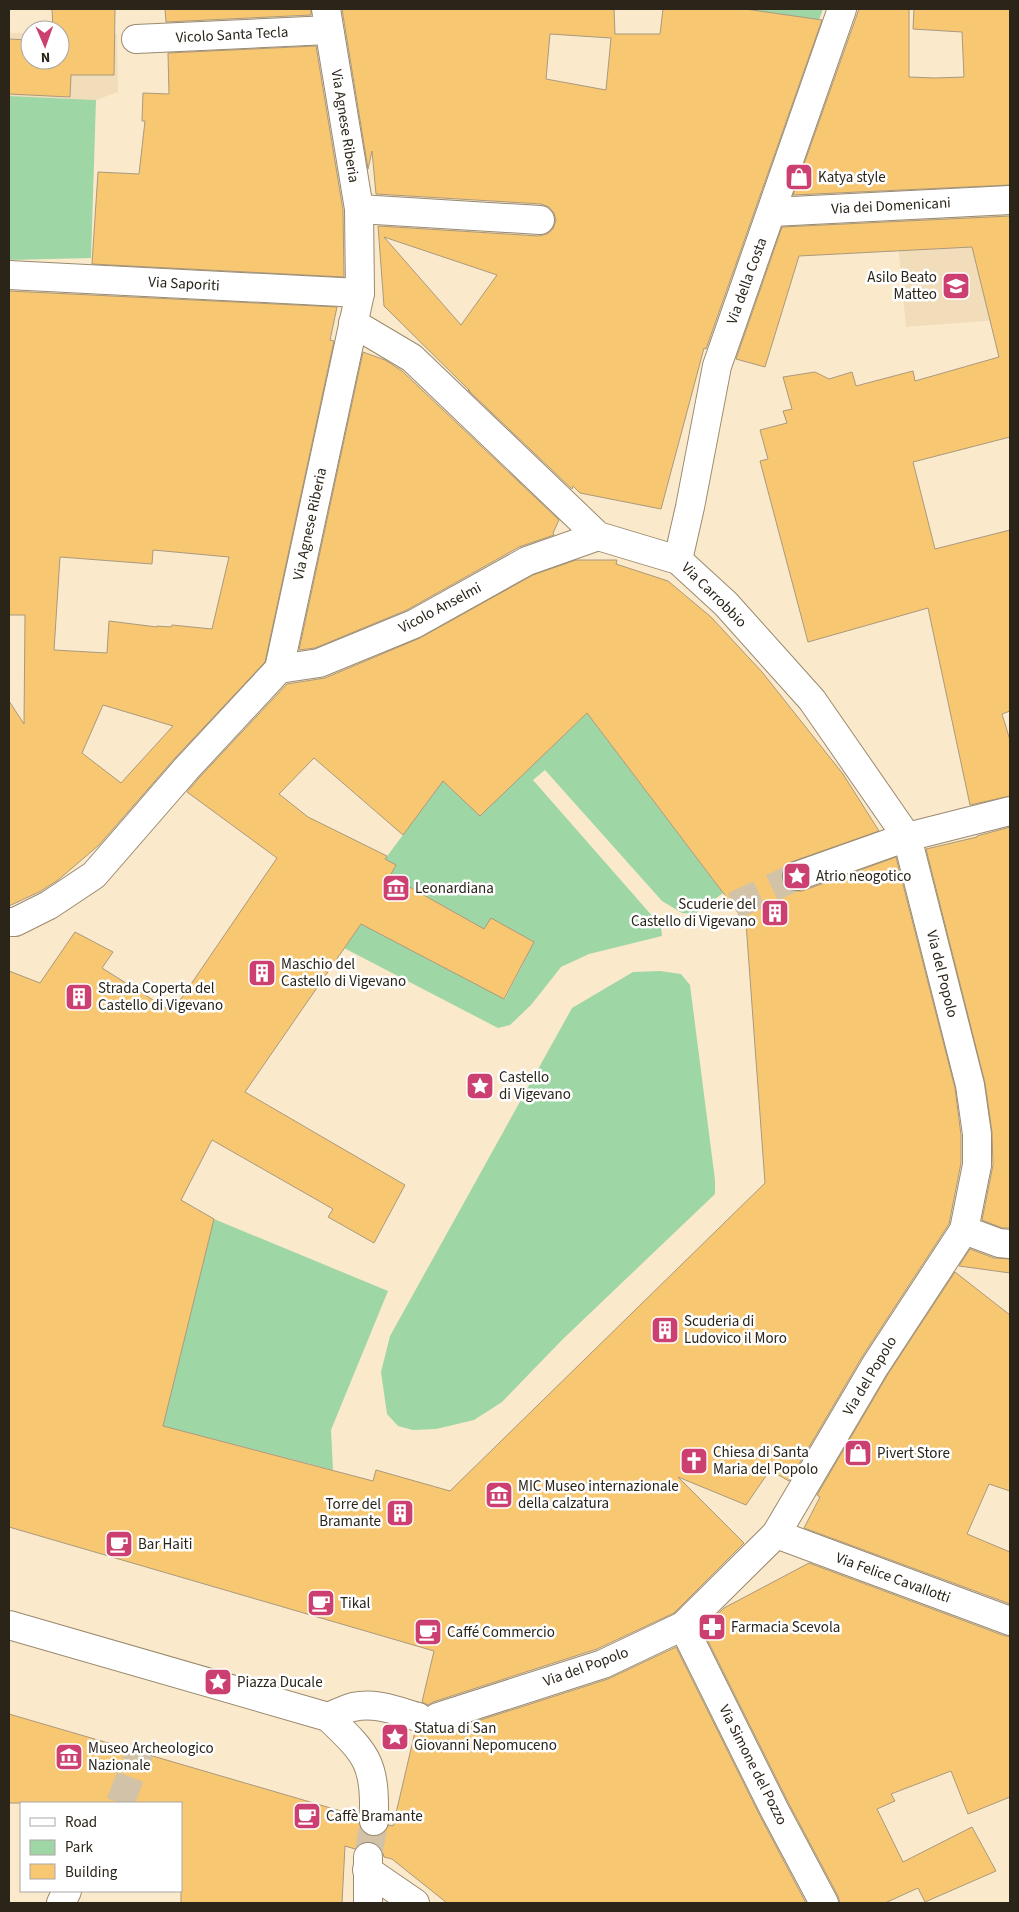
<svg xmlns="http://www.w3.org/2000/svg" width="1019" height="1912" viewBox="0 0 1019 1912" font-family="'Source Sans 3',sans-serif">
<style>
.built{fill:#f2ddba}
.green{fill:#9fd6a6}
.building{fill:#f8c771;stroke:#aa997e;fill-rule:evenodd}
.lines{fill:none;stroke-linecap:round;stroke-linejoin:round}
.pedestrian-tunnel{stroke:#d1c2a8;stroke-width:28;stroke-dasharray:28 14;stroke-linecap:butt}
.pedestrian-casing{stroke:#9a8a6f;stroke-width:30}
.minor-casing{stroke:#9a8a6f;stroke-width:30}
.pedestrian{stroke:#fff;stroke-width:28}
.minor{stroke:#fff;stroke-width:28}
.labels{text-anchor:middle;dominant-baseline:central;stroke-width:5;stroke-linejoin:round;paint-order:stroke}
.street-label{font-size:15px;fill:#2a2419;stroke:#fff}
.poi-label{font-size:15px;fill:#2a2419;stroke:#fff;text-anchor:start}
</style>
<rect width="100%" height="100%" fill="#fbe9cc"/>
<!-- built -->
<g class="built">
<polygon points="9,33 30,33 30,60 60,60 60,33 117,34 118,92 96,100 9,96"/>
<polygon points="1010,210 1010,319 906,327 899,254 897,213"/>
</g>
<!-- green -->
<g class="green">
<polygon points="745,9 823,9 819,20"/>
<polygon points="9,96 96,100 91,258 9,260"/>
<polygon points="587,713 723,893 695,914 682,913 662,901 545,770 533,780 661,926 662,936 589,954 561,967 531,1005 510,1025 498,1028 344,948 361,924 505,999 534,942 491,919 484,929 390,876 396,865 385,859 443,781 480,815"/>
<polygon points="660,971 681,974 690,985 715,1180 715,1194 563,1339 502,1402 474,1420 436,1429 413,1430 398,1426 387,1414 381,1372 390,1336 572,1008 633,972"/>
<polygon points="214,1219 388,1291 331,1430 333,1470 163,1426"/>
</g>
<!-- building -->
<g class="building">
<polygon points="52,9 115,9 114,75 71,75 70,97 9,94 9,39 30,40 30,60 60,60 60,30 53,30"/>
<polygon points="165,9 311,9 311,15 166,22"/>
<path d="M342,9H614L615,34H660L663,9H745L822,20L706,349L704,348L661,509L580,493L573,486L572,489L468,390L470,391L384,306L378,226L539,236L547,234L553,229L556,220L554,213L549,207L541,204L376,194L372,151L368,169ZM550,34L611,38L606,90L546,79ZM384,237L497,275L461,325Z"/>
<polygon points="859,9 909,9 909,77 935,78 964,77 962,32 913,29 914,9 1010,9 1010,185 793,195"/>
<polygon points="316,46 343,210 344,277 92,264 98,172 139,174 145,121 142,121 143,93 169,94 168,53"/>
<polygon points="1010,216 1010,437 913,462 935,549 1010,530 1010,711 1002,714 1010,740 1010,796 970,805 928,608 808,642 760,461 768,459 760,430 787,423 783,411 792,409 783,377 815,372 829,379 852,372 856,386 913,371 915,381 999,357 972,247 799,256 765,367 736,359 782,227"/>
<path d="M9,291L337,307L330,340L334,341L265,662L175,758L99,845L58,880L41,891L9,906V701L24,724L25,615H9ZM153,550L229,557L212,629L172,625L171,627L157,626V627L109,621L107,653L54,650L60,557L152,564ZM103,705L173,726L121,783L82,753Z"/>
<polygon points="363,352 385,360 402,371 559,520 553,533 554,535 519,547 407,610 315,648 299,650"/>
<path d="M576,560H617L616,564L668,581L711,617L762,672L843,774L879,831L791,862L785,866L782,873V881L787,888L794,891H802L896,857L955,1088L961,1135V1163L949,1224L862,1357L789,1481L770,1470L746,1505L678,1477L744,1543L674,1613L597,1649L433,1702L428,1705L422,1702L434,1651L9,1527V971L40,983L75,932L113,952L102,968L172,1012L277,858L187,792L198,779L287,684L325,678L420,638L533,575ZM587,713L746,923L765,1183L450,1491L376,1470L373,1481L163,1426L214,1219L181,1200L212,1140L333,1209L328,1217L374,1243L405,1185L245,1092L361,924L504,999L534,942L491,918L484,929L390,876L396,865L385,859L387,856L308,817L279,794L314,758L403,835L443,781L480,816Z"/>
<polygon points="1010,827 1010,1228 1002,1228 982,1220 993,1165 992,1132 985,1083 926,849 977,837 977,836"/>
<polygon points="970,1249 994,1258 1010,1259 1010,1273 959,1266"/>
<polygon points="955,1272 1010,1315 1010,1491 989,1484 967,1534 1010,1552 1010,1604 804,1528 820,1497 817,1495 888,1374"/>
<polygon points="809,1563 1005,1636 1010,1636 1010,1797 968,1814 951,1771 891,1794 895,1801 877,1809 903,1862 972,1827 996,1871 925,1902 918,1888 885,1903 840,1903 838,1896 788,1802 702,1629 724,1608"/>
<polygon points="676,1647 760,1816 806,1903 447,1903 392,1859 384,1857 382,1850 376,1844 368,1841 361,1843 355,1849 345,1846 342,1903 181,1903 181,1803 9,1803 9,1714 358,1816 361,1829 367,1835 374,1837 382,1834 389,1825 393,1826 415,1732 422,1732 428,1729 435,1732 443,1732 608,1679"/>
</g>
<g class="lines">
<!-- pedestrian-tunnel -->
<g class="pedestrian-tunnel">
<polyline points="734,906 797,876"/>
<polyline points="120,1803 140,1752"/>
<polyline points="368,1857 374,1821"/>
</g>
<defs>
<g id="pedestrian">
<polyline points="964,1230 999,1243 1010,1244"/>
<polyline points="776,1534 1010,1621"/>
<polyline points="9,1625 328,1717"/>
<polyline points="683,1626 774,1809 824,1903"/>
<polyline points="438,1717 603,1664 683,1626 776,1534 875,1366 964,1230 977,1165 977,1134 970,1085 907,837 797,876"/>
<path d="M374,1821C375,1763 369,1756 328,1717C336,1714 345,1709 353,1707C376,1702 397,1711 418,1717"/>
<polyline points="368,1857 368,1903"/>
<polyline points="367,1870 415,1903"/>
<polyline points="61,1903 67,1891"/>
</g>
<g id="minor">
<polyline points="136,39 329,30"/>
<polyline points="359,209 540,220"/>
<polyline points="772,212 1010,200"/>
<polyline points="9,275 360,293"/>
<polyline points="353,323 412,358 598,536 678,560 726,604 812,700 907,837 1010,811"/>
<polyline points="678,560 690,507 717,366 842,9"/>
<polyline points="279,669 319,663 414,624 527,561 598,536"/>
<polyline points="9,922 15,922 49,905 94,875 186,769 279,669 360,293 359,209 326,9"/>
</g>
</defs>
<!-- pedestrian casing -->
<use href="#pedestrian" class="pedestrian-casing"/>
<!-- minor casing -->
<use href="#minor" class="minor-casing"/>
<!-- pedestrian -->
<use href="#pedestrian" class="pedestrian"/>
<!-- minor -->
<use href="#minor" class="minor"/>
</g>
<!-- icons -->
<defs>
<symbol id="shop-square" viewBox="-11 -11 22 22"><rect x="-9" y="-9" width="18" height="18" rx="4" fill="#cc4071" stroke="#fff"/><path d="M-5-2.5h2.3a2.7 3.5 0 0 1 5.4 0H5L5.5 6h-11ZM-1.5-2.5h3a1.5 2.3 0 0 0-3 0Z" fill="#fff"/></symbol>
<symbol id="school-square" viewBox="-11 -11 22 22"><rect x="-9" y="-9" width="18" height="18" rx="4" fill="#cc4071" stroke="#fff"/><path d="M0-5L7-2L0 1L-7-2ZM-4 1L0 2.5L4 1V4Q0 6-4 4Z" fill="#fff"/></symbol>
<symbol id="sight-square" viewBox="-11 -11 22 22"><rect x="-9" y="-9" width="18" height="18" rx="4" fill="#cc4071" stroke="#fff"/><path d="M0-6L1.8-2.2L6-1.7L2.9 1.2L3.7 5.4L0 3.3L-3.7 5.4L-2.9 1.2L-6-1.7L-1.8-2.2Z" fill="#fff"/></symbol>
<symbol id="museum-square" viewBox="-11 -11 22 22"><rect x="-9" y="-9" width="18" height="18" rx="4" fill="#cc4071" stroke="#fff"/><path d="M0-6L6-3V-2H-6V-3ZM-5-1h2V3h-2ZM-1-1h2V3h-2ZM3-1h2V3H3ZM-6 4H6V6H-6Z" fill="#fff"/></symbol>
<symbol id="building-square" viewBox="-11 -11 22 22"><rect x="-9" y="-9" width="18" height="18" rx="4" fill="#cc4071" stroke="#fff"/><path d="M-4-6H4V6H1V3H-1V6H-4ZM-2.5-4.3h1.7v1.8h-1.7ZM.8-4.3h1.7v1.8H.8ZM-2.5-1h1.7V.8h-1.7ZM.8-1h1.7V.8H.8Z" fill="#fff"/></symbol>
<symbol id="church-square" viewBox="-11 -11 22 22"><rect x="-9" y="-9" width="18" height="18" rx="4" fill="#cc4071" stroke="#fff"/><path d="M-1.2-6h2.4v3.5h3.3v2.4h-3.3V6h-2.4V-.1h-3.3v-2.4h3.3Z" fill="#fff"/></symbol>
<symbol id="cafe-square" viewBox="-11 -11 22 22"><rect x="-9" y="-9" width="18" height="18" rx="4" fill="#cc4071" stroke="#fff"/><path d="M-5.5-4.5H6V0H3Q3 3.5 0 3.5H-2.5Q-5.5 3.5-5.5 0ZM3-3.2v2h1.7v-2ZM-6 4.5H4V6H-6Z" fill="#fff"/></symbol>
<symbol id="pharmacy-square" viewBox="-11 -11 22 22"><rect x="-9" y="-9" width="18" height="18" rx="4" fill="#cc4071" stroke="#fff"/><path d="M-2-6h4v4h4v4h-4v4h-4v-4h-4v-4h4Z" fill="#fff"/></symbol>
</defs>
<g fill-rule="evenodd">
<use href="#shop-square" x="783" y="161" width="32" height="32"/>
<use href="#school-square" x="940" y="270" width="32" height="32"/>
<use href="#sight-square" x="781" y="860" width="32" height="32"/>
<use href="#museum-square" x="380" y="872" width="32" height="32"/>
<use href="#building-square" x="759" y="897" width="32" height="32"/>
<use href="#building-square" x="246" y="957" width="32" height="32"/>
<use href="#building-square" x="63" y="981" width="32" height="32"/>
<use href="#sight-square" x="464" y="1070" width="32" height="32"/>
<use href="#building-square" x="649" y="1314" width="32" height="32"/>
<use href="#shop-square" x="842" y="1437" width="32" height="32"/>
<use href="#church-square" x="678" y="1445" width="32" height="32"/>
<use href="#museum-square" x="483" y="1479" width="32" height="32"/>
<use href="#building-square" x="384" y="1497" width="32" height="32"/>
<use href="#cafe-square" x="103" y="1528" width="32" height="32"/>
<use href="#cafe-square" x="305" y="1587" width="32" height="32"/>
<use href="#pharmacy-square" x="696" y="1611" width="32" height="32"/>
<use href="#cafe-square" x="412" y="1616" width="32" height="32"/>
<use href="#sight-square" x="202" y="1666" width="32" height="32"/>
<use href="#sight-square" x="379" y="1721" width="32" height="32"/>
<use href="#museum-square" x="53" y="1741" width="32" height="32"/>
<use href="#cafe-square" x="291" y="1800" width="32" height="32"/>
</g>
<g class="labels">
<!-- street labels -->
<g class="street-label">
<text transform="translate(232 35) rotate(-3)">Vicolo Santa Tecla</text>
<text transform="translate(345 126) rotate(81)">Via Agnese Riberia</text>
<text transform="translate(891 206) rotate(-3)">Via dei Domenicani</text>
<text transform="translate(747 281) rotate(-70)">Via della Costa</text>
<text transform="translate(184 284) rotate(3)">Via Saporiti</text>
<text transform="translate(310 524) rotate(-78)">Via Agnese Riberia</text>
<text transform="translate(714 595) rotate(45)">Via Carrobbio</text>
<text transform="translate(440 608) rotate(-28)">Vicolo Anselmi</text>
<text transform="translate(942 974) rotate(76)">Via del Popolo</text>
<text transform="translate(870 1376) rotate(-59)">Via del Popolo</text>
<text transform="translate(893 1578) rotate(20)">Via Felice Cavallotti</text>
<text transform="translate(586 1667) rotate(-20)">Via del Popolo</text>
<text transform="translate(753 1765) rotate(63)">Via Simone del Pozzo</text>
</g>
<!-- poi labels -->
<g class="poi-label">
<text x="818" y="177">Katya style</text>
<text x="937" y="277" text-anchor="end">Asilo Beato<tspan x="937" dy="17">Matteo</tspan></text>
<text x="816" y="876">Atrio neogotico</text>
<text x="415" y="888">Leonardiana</text>
<text x="756" y="904" text-anchor="end">Scuderie del<tspan x="756" dy="17">Castello di Vigevano</tspan></text>
<text x="281" y="964">Maschio del<tspan x="281" dy="17">Castello di Vigevano</tspan></text>
<text x="98" y="988">Strada Coperta del<tspan x="98" dy="17">Castello di Vigevano</tspan></text>
<text x="499" y="1077">Castello<tspan x="499" dy="17">di Vigevano</tspan></text>
<text x="684" y="1321">Scuderia di<tspan x="684" dy="17">Ludovico il Moro</tspan></text>
<text x="713" y="1452">Chiesa di Santa<tspan x="713" dy="17">Maria del Popolo</tspan></text>
<text x="877" y="1453">Pivert Store</text>
<text x="518" y="1486">MIC Museo internazionale<tspan x="518" dy="17">della calzatura</tspan></text>
<text x="381" y="1504" text-anchor="end">Torre del<tspan x="381" dy="17">Bramante</tspan></text>
<text x="138" y="1544">Bar Haiti</text>
<text x="340" y="1603">Tikal</text>
<text x="731" y="1627">Farmacia Scevola</text>
<text x="447" y="1632">Caffé Commercio</text>
<text x="237" y="1682">Piazza Ducale</text>
<text x="414" y="1728">Statua di San<tspan x="414" dy="17">Giovanni Nepomuceno</tspan></text>
<text x="88" y="1748">Museo Archeologico<tspan x="88" dy="17">Nazionale</tspan></text>
<text x="326" y="1816">Caffè Bramante</text>
</g>
</g>
<!-- border -->
<rect width="1019" height="1912" fill="none" stroke="#2a2419" stroke-width="20"/>
<!-- legend -->
<rect x="20" y="1802" width="162" height="90" fill="#ffffff" stroke="#aaa7a3"/>
<rect x="30" y="1818" width="25" height="8" fill="#ffffff" stroke="#aaa7a3"/>
<text x="65" y="1827" font-size="15" fill="#2a2419">Road</text>
<rect x="30" y="1840" width="25" height="15" fill="#9fd6a6" stroke="#aaa7a3"/>
<text x="65" y="1852" font-size="15" fill="#2a2419">Park</text>
<rect x="30" y="1864" width="25" height="15" fill="#f8c771" stroke="#aaa7a3"/>
<text x="65" y="1877" font-size="15" fill="#2a2419">Building</text>
<!-- north arrow -->
<g transform="translate(45 45) rotate(178)"><circle r="24" fill="#ffffff" stroke="#aaa7a3"/>
<path d="M0-4L9 19L0 12L-9 19Z" fill="#cc4071"/>
<text y="-8" font-size="14" font-weight="bold" text-anchor="middle" fill="#2a2419">N</text>
</g>
</svg>
